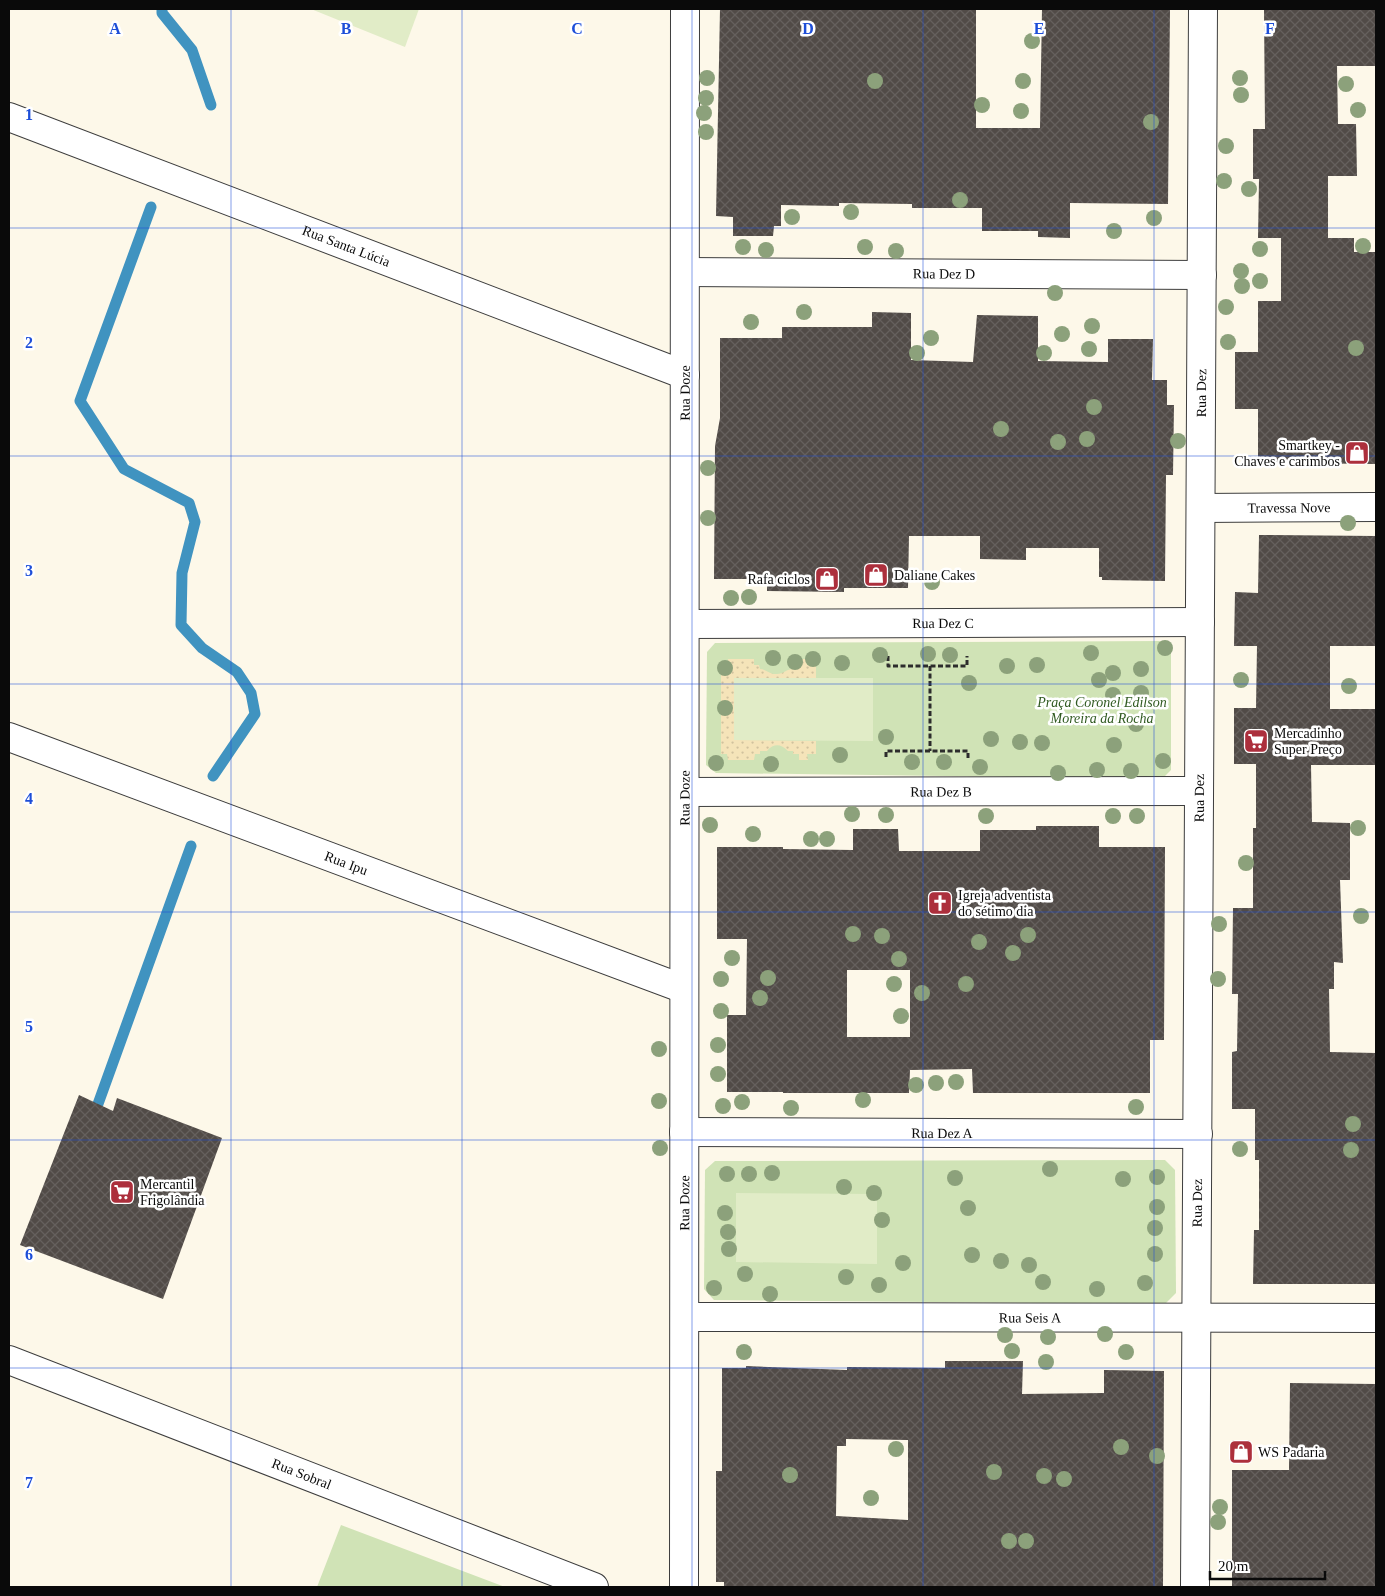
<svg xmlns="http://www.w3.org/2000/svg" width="1385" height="1596" viewBox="0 0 1385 1596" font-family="Georgia,serif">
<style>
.green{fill:#d0e3b6}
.sand{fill:url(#sand-dots)}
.pitch{fill:#e1ecc7}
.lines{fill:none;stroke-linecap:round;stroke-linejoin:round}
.stream{stroke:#4093c0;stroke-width:11}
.building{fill:url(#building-cross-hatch);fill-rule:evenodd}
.minor-casing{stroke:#3d3d3d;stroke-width:30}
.path{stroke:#2c2c2c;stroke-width:3;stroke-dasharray:5 2.5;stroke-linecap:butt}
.minor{stroke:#fff;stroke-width:28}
.tree{fill:#8ca17b}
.grid{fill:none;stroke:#1d4ed8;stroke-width:1;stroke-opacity:0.55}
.labels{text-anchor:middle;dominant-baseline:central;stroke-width:5;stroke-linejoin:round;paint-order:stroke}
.street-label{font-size:14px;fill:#0a0a0a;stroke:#fff}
.poi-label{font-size:14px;fill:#0a0a0a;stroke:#fff;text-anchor:start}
.park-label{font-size:14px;font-style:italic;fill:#305a21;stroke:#fff}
.grid-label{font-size:16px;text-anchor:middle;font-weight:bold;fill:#1d4ed8;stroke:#fff;stroke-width:5;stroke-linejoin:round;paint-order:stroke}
</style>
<defs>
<pattern id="sand-dots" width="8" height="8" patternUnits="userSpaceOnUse" patternTransform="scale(1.25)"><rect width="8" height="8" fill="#f5e4b9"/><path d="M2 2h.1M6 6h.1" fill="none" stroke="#d1c29e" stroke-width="1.8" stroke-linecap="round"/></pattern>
<pattern id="building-cross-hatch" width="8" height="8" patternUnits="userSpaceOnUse" patternTransform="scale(1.25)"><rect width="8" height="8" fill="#514b47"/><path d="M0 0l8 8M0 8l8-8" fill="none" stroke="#65605d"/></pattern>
</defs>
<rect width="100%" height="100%" fill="#fdf8e9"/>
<!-- green -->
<g class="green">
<polygon points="1162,641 1171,649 1171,770 1162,779 716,773 706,765 707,652 715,643"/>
<polygon points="1165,1160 1175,1170 1176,1293 1165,1304 714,1300 704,1289 705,1170 715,1161"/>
<polygon points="341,1525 505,1587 506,1587 317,1587"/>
</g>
<!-- sand -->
<path class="sand" d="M728,659H754V665H759L760,669C766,669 770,675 777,674C783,674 787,669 793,669L794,665L799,664V659H807V665H816V678H734V740L816,741V754H807L808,760H799V754H793V751H788C781,744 774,743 767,751H760V754H755L754,760H728L727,754H721V665L727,664Z"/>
<!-- pitch -->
<g class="pitch">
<polygon points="311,9 419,9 405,47"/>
<polygon points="734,678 873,678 873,741 734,740"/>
<polygon points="736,1193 877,1194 877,1264 736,1262"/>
</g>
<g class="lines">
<!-- stream -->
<g class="stream">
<polyline points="162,9 162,13 192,50 211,105"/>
<polyline points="151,207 80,401 124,469 189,503 195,522 182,573 181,625 202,648 237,672 251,693 255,714 213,776"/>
<polyline points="98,1104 191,846"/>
</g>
</g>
<!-- building -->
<g class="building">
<polygon points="720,9 976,9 976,128 1040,128 1042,9 1170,9 1168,204 1070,203 1070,238 1038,237 1038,231 982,231 982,208 912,208 912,204 839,203 839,206 781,205 781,226 774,226 773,236 733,236 733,217 716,216"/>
<polygon points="1264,9 1376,9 1376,66 1337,66 1338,124 1356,124 1357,176 1328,176 1328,238 1354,238 1354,252 1376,252 1376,464 1258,463 1258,409 1235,409 1235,352 1258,352 1258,301 1281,301 1281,238 1258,238 1259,179 1253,179 1253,129 1265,129"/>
<polygon points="872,312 911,313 911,360 973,362 977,315 1038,316 1038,361 1108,362 1108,339 1153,339 1152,380 1167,380 1167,405 1174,405 1173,475 1166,475 1165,581 1102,580 1102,577 1099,577 1099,548 1026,548 1026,560 980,559 980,536 909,536 908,588 844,588 844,592 767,591 767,579 714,579 715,446 720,418 720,338 782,338 782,327 872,327"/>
<polygon points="1259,535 1376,536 1376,646 1330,646 1330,709 1376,709 1376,765 1311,765 1312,822 1350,823 1350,880 1340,880 1343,963 1334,962 1334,989 1329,989 1330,1052 1376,1053 1376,1284 1253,1284 1254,1230 1259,1230 1259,1160 1255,1160 1255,1109 1232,1109 1232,1052 1237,1051 1238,994 1232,994 1233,908 1253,908 1253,828 1256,828 1256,764 1234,764 1234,708 1256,708 1257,646 1234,646 1235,592 1258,593"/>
<path d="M1036,826H1099V847H1165L1164,1040H1150V1093H973L972,1069L910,1070L909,1093H783V1092H727V1015H746L747,939H717V847H783V849L853,850V829H898L899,851H980V830H1036ZM847,970H910V1037H847Z"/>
<polygon points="79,1095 113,1111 117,1098 222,1138 163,1299 20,1245"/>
<path d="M945,1361H1023L1022,1394L1104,1393V1370L1164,1371L1163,1587H724V1582H716V1471H722V1368H746V1366L847,1370V1367L945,1368ZM846,1439L908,1440V1520L836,1516L837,1446H846Z"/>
<polygon points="1290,1383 1376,1384 1376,1587 1232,1587 1232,1470 1289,1470"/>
</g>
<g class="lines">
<defs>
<g id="minor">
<path id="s1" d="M9,117L685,375"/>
<path id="s2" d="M685,272L1202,275"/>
<path id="s3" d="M1201,508L1376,507"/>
<path id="s4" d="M685,624L1200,622"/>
<path id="s5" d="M9,737L684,989"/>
<path id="s6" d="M685,792L1199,791"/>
<path id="s7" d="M684,1132L1198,1134"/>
<path id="s8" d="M685,1317L1376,1318"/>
<path id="s9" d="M9,1360L594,1587"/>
<path id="s10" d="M684,1587L685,9"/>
<path id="s11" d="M1195,1587L1203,9"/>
</g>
</defs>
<!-- minor casing -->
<use href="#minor" class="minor-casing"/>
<!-- path -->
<g class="path">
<polyline points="888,656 888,666 967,666 967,656"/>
<polyline points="930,666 930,751"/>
<polyline points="886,757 886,751 968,751 968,759"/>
</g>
<!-- minor -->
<use href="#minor" class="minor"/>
</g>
<!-- trees -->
<g class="tree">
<circle cx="1032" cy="41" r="8"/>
<circle cx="707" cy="78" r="8"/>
<circle cx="1240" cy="78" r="8"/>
<circle cx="875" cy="81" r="8"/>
<circle cx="1023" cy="81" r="8"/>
<circle cx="1346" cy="84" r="8"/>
<circle cx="1241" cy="95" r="8"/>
<circle cx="706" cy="98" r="8"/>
<circle cx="982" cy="105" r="8"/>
<circle cx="1358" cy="110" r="8"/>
<circle cx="1021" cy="111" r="8"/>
<circle cx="704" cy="113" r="8"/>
<circle cx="1151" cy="122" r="8"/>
<circle cx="706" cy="132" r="8"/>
<circle cx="1226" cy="146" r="8"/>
<circle cx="1224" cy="181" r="8"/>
<circle cx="1249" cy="189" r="8"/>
<circle cx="960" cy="200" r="8"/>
<circle cx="851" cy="212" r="8"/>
<circle cx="792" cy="217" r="8"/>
<circle cx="1154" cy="218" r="8"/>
<circle cx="1114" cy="231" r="8"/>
<circle cx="1363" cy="246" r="8"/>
<circle cx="743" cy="247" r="8"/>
<circle cx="865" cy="247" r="8"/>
<circle cx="1260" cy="249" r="8"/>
<circle cx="766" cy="250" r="8"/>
<circle cx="896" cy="251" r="8"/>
<circle cx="1241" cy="271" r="8"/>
<circle cx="1260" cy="281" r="8"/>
<circle cx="1242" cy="286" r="8"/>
<circle cx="1055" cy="293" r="8"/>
<circle cx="1226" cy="307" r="8"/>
<circle cx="804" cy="312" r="8"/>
<circle cx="751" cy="322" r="8"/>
<circle cx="1092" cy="326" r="8"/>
<circle cx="1062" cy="334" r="8"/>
<circle cx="931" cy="338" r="8"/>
<circle cx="1228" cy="342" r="8"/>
<circle cx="1356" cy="348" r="8"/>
<circle cx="1089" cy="349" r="8"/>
<circle cx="917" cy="353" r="8"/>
<circle cx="1044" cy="353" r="8"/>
<circle cx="1094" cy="407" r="8"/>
<circle cx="1001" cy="429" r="8"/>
<circle cx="1087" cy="439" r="8"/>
<circle cx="1178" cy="441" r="8"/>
<circle cx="1058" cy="442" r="8"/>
<circle cx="708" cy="468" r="8"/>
<circle cx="708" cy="518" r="8"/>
<circle cx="1348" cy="523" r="8"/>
<circle cx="932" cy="582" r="8"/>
<circle cx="749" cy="597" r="8"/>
<circle cx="731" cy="598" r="8"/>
<circle cx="1165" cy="648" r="8"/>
<circle cx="1091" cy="653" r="8"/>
<circle cx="928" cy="654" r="8"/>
<circle cx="880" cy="655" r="8"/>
<circle cx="950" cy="655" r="8"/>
<circle cx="773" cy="658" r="8"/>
<circle cx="813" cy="659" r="8"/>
<circle cx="795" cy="662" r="8"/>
<circle cx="842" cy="663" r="8"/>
<circle cx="1037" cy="665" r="8"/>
<circle cx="1007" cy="666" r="8"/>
<circle cx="725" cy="668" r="8"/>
<circle cx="1141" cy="669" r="8"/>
<circle cx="1113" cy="673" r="8"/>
<circle cx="1099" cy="680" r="8"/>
<circle cx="1241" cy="680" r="8"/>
<circle cx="969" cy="683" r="8"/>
<circle cx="1349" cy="686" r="8"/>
<circle cx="1141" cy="693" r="8"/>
<circle cx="1113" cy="695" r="8"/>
<circle cx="725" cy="708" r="8"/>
<circle cx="1136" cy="724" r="8"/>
<circle cx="886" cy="737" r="8"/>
<circle cx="991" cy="739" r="8"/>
<circle cx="1020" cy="742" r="8"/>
<circle cx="1042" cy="743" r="8"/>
<circle cx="1114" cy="745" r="8"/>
<circle cx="840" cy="755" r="8"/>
<circle cx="1163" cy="761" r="8"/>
<circle cx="912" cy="762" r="8"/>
<circle cx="944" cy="762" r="8"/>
<circle cx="716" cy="763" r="8"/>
<circle cx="771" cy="764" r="8"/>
<circle cx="980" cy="767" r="8"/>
<circle cx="1097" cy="770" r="8"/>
<circle cx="1131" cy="771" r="8"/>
<circle cx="1058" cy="773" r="8"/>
<circle cx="852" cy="814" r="8"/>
<circle cx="886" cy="815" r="8"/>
<circle cx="986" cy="816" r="8"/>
<circle cx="1113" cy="816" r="8"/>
<circle cx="1137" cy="816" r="8"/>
<circle cx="710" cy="825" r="8"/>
<circle cx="1358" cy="828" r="8"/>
<circle cx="753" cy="834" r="8"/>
<circle cx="811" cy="839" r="8"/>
<circle cx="827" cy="839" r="8"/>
<circle cx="1246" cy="863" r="8"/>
<circle cx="1361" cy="916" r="8"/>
<circle cx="1219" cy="924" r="8"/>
<circle cx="853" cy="934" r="8"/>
<circle cx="1028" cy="935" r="8"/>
<circle cx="882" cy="936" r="8"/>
<circle cx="979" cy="942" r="8"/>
<circle cx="1013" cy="953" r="8"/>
<circle cx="732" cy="958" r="8"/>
<circle cx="899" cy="959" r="8"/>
<circle cx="768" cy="978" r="8"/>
<circle cx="721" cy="979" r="8"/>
<circle cx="1218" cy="979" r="8"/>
<circle cx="894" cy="984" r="8"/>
<circle cx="966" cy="984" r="8"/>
<circle cx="922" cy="993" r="8"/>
<circle cx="760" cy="998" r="8"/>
<circle cx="721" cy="1011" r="8"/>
<circle cx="901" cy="1016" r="8"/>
<circle cx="718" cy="1045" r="8"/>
<circle cx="659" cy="1049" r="8"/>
<circle cx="718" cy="1074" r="8"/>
<circle cx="956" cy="1082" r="8"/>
<circle cx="936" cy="1083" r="8"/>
<circle cx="916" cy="1085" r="8"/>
<circle cx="863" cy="1100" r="8"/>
<circle cx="659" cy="1101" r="8"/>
<circle cx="742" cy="1102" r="8"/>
<circle cx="723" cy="1106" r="8"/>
<circle cx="1136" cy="1107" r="8"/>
<circle cx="791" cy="1108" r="8"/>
<circle cx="1353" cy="1124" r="8"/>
<circle cx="660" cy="1148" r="8"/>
<circle cx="1240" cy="1149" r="8"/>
<circle cx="1351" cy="1150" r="8"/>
<circle cx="1050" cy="1169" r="8"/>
<circle cx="772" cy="1173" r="8"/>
<circle cx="727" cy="1174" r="8"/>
<circle cx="749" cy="1174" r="8"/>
<circle cx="1157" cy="1177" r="8"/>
<circle cx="955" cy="1178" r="8"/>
<circle cx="1123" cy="1179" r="8"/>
<circle cx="844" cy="1187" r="8"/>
<circle cx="874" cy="1193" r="8"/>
<circle cx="1157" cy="1207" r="8"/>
<circle cx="968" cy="1208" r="8"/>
<circle cx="725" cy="1213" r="8"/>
<circle cx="882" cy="1220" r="8"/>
<circle cx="1155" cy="1228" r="8"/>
<circle cx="728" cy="1232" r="8"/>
<circle cx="729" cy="1249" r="8"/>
<circle cx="1155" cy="1254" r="8"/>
<circle cx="972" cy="1255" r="8"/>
<circle cx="1001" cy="1261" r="8"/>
<circle cx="903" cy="1263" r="8"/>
<circle cx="1029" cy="1265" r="8"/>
<circle cx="745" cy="1274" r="8"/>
<circle cx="846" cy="1277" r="8"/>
<circle cx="1043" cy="1282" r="8"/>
<circle cx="1145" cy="1283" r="8"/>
<circle cx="879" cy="1285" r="8"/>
<circle cx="714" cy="1288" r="8"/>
<circle cx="1097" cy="1289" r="8"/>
<circle cx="770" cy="1294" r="8"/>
<circle cx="1105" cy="1334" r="8"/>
<circle cx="1005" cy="1335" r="8"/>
<circle cx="1048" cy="1337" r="8"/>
<circle cx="1012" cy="1351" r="8"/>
<circle cx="744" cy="1352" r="8"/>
<circle cx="1126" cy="1352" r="8"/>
<circle cx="1046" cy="1362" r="8"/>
<circle cx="1121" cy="1447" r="8"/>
<circle cx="896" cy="1449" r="8"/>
<circle cx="1157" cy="1456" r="8"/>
<circle cx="994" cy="1472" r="8"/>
<circle cx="790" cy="1475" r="8"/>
<circle cx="1044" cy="1476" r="8"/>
<circle cx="1064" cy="1479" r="8"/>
<circle cx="871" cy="1498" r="8"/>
<circle cx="1220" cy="1507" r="8"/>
<circle cx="1218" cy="1522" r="8"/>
<circle cx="1009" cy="1541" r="8"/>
<circle cx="1026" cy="1541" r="8"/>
</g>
<!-- grid -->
<path class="grid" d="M231,9V1587M462,9V1587M692,9V1587M923,9V1587M1154,9V1587M9,228H1376M9,456H1376M9,684H1376M9,912H1376M9,1140H1376M9,1368H1376"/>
<!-- icons -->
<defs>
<symbol id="shop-square" viewBox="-11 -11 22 22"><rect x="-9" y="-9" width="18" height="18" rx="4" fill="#ac2f3c" stroke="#fff"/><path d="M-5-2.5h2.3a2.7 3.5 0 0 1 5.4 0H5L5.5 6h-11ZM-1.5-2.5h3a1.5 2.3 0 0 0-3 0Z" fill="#fff"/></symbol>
<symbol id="supermarket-square" viewBox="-11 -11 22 22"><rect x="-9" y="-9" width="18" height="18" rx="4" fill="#ac2f3c" stroke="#fff"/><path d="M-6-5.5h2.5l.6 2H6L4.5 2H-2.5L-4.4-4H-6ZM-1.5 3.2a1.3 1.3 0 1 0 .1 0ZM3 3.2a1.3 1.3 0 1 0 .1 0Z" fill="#fff"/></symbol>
<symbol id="church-square" viewBox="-11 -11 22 22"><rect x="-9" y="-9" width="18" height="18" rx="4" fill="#ac2f3c" stroke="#fff"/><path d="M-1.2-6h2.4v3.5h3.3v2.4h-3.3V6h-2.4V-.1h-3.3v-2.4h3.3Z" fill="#fff"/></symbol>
</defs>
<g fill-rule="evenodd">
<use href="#shop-square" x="1343" y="439" width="28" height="28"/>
<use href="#shop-square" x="862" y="561" width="28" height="28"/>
<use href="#shop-square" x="813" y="565" width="28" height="28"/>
<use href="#supermarket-square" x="1242" y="727" width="28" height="28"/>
<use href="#church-square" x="926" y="889" width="28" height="28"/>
<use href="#supermarket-square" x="108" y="1178" width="28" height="28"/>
<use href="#shop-square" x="1227" y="1438" width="28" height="28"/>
</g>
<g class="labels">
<!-- street labels -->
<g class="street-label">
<text stroke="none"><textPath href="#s1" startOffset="361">Rua Santa Lúcia</textPath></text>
<text stroke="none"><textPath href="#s2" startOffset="259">Rua Dez D</textPath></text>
<text stroke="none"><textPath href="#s10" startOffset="1194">Rua Doze</textPath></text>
<text stroke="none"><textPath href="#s11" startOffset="1194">Rua Dez</textPath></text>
<text stroke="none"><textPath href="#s3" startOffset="88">Travessa Nove</textPath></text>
<text stroke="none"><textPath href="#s4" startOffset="258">Rua Dez C</textPath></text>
<text stroke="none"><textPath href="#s6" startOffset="256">Rua Dez B</textPath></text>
<text stroke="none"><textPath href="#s10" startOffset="789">Rua Doze</textPath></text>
<text stroke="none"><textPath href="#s11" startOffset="789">Rua Dez</textPath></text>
<text stroke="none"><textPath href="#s5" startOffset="360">Rua Ipu</textPath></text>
<text stroke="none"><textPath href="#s7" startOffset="258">Rua Dez A</textPath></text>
<text stroke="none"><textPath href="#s10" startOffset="384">Rua Doze</textPath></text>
<text stroke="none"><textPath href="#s11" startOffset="384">Rua Dez</textPath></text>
<text stroke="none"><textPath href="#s8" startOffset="345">Rua Seis A</textPath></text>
<text stroke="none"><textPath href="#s9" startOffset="314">Rua Sobral</textPath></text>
</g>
<!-- poi labels -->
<g class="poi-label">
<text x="1340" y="445" text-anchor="end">Smartkey -<tspan x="1340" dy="16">Chaves e carimbos</tspan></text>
<text x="894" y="575">Daliane Cakes</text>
<text x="810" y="579" text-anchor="end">Rafa ciclos</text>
<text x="1274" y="733">Mercadinho<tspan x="1274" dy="16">Super Preço</tspan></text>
<text x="958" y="895">Igreja adventista<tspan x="958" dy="16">do sétimo dia</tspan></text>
<text x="140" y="1184">Mercantil<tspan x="140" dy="16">Frigolândia</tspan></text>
<text x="1258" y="1452">WS Padaria</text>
</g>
<!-- park labels -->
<g class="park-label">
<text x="1102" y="702">Praça Coronel Edilson<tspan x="1102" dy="16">Moreira da Rocha</tspan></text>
</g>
</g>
<g class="grid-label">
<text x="115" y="34">A</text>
<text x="346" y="34">B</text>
<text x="577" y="34">C</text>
<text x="808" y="34">D</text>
<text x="1039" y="34">E</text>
<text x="1270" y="34">F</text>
<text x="29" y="120">1</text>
<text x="29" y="348">2</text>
<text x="29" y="576">3</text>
<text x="29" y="804">4</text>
<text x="29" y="1032">5</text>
<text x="29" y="1260">6</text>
<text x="29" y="1488">7</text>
</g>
<!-- border -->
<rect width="1385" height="1596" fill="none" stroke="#0a0a0a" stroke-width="20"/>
<!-- scale -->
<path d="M1210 1571v8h115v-8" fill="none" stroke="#0a0a0a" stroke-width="2.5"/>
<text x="1218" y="1571" font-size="15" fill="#0a0a0a" stroke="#ffffff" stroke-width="4" paint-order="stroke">20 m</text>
</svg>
